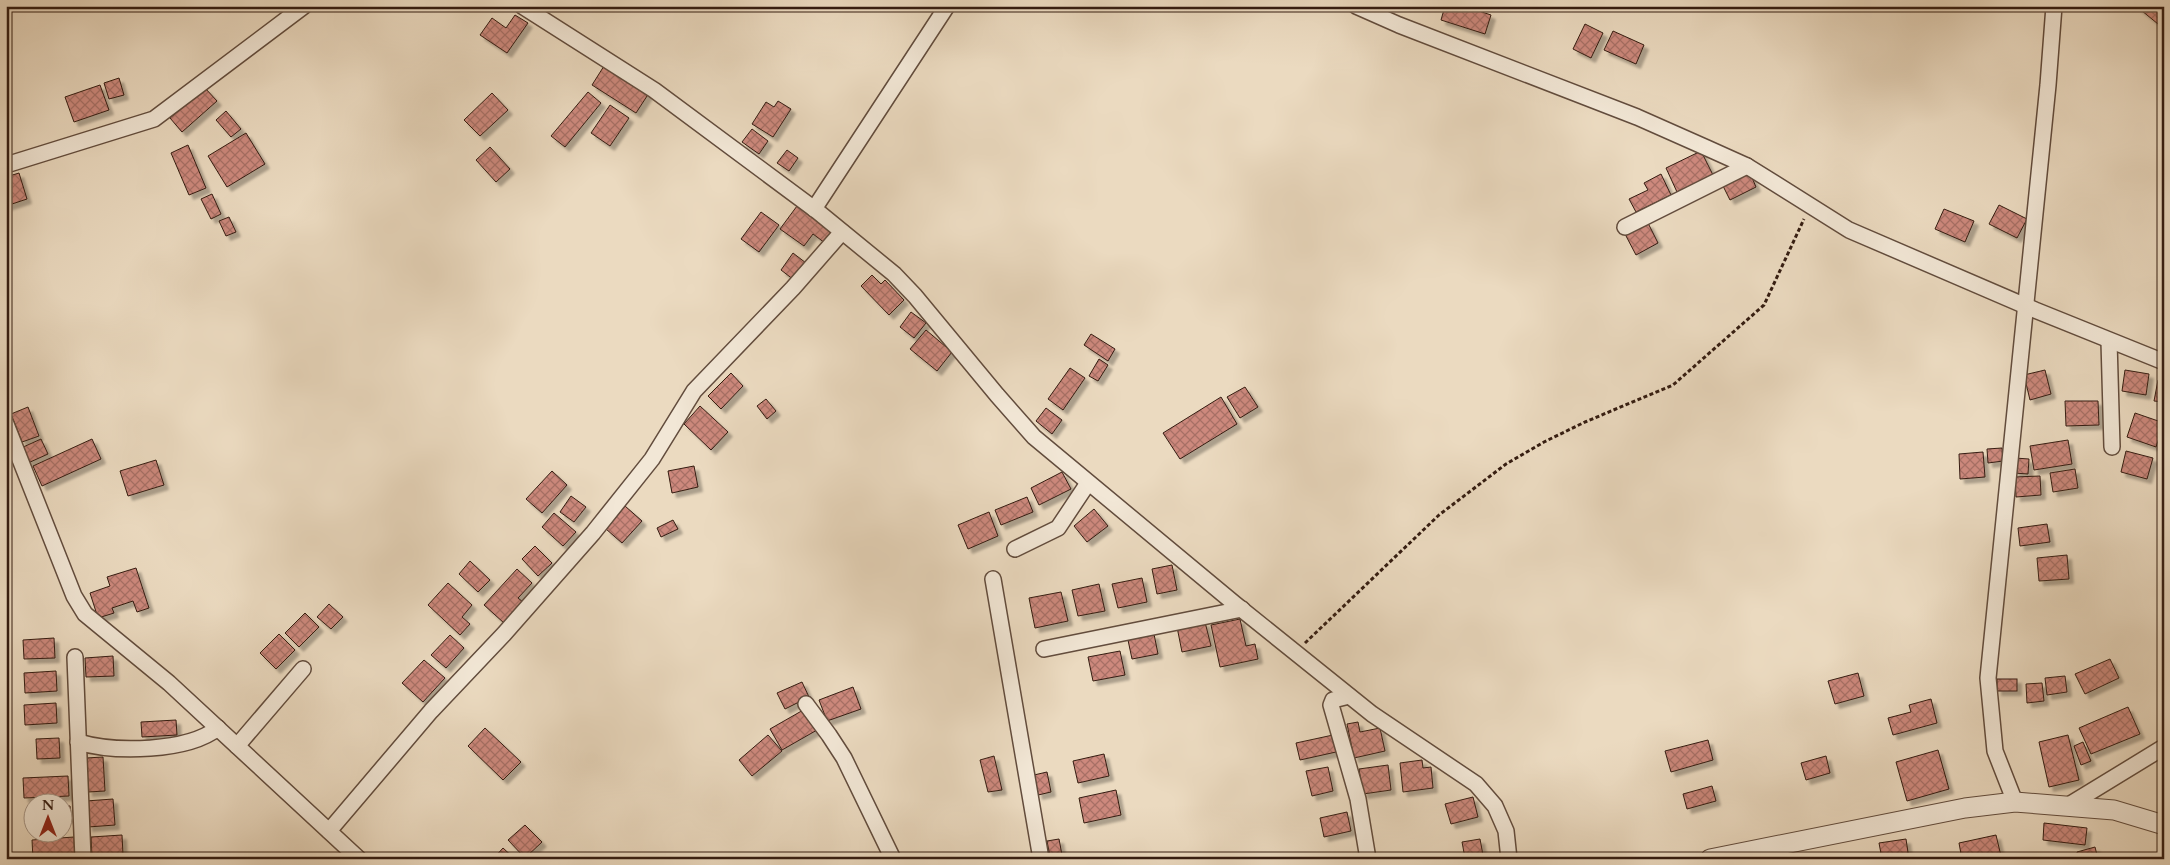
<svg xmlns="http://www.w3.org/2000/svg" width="2170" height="865" viewBox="0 0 2170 865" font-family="Cardo,serif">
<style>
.building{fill:url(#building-cross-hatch);stroke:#341c11;filter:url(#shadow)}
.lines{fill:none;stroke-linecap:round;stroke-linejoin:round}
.minor-casing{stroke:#624c3d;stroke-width:18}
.tertiary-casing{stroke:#624c3d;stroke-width:21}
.path{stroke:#341c11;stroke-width:3;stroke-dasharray:4 2.5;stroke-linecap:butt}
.minor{stroke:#f2e7d6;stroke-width:15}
.tertiary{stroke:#f2e7d6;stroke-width:19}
</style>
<defs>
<pattern id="building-cross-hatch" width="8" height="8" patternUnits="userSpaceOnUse" patternTransform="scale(1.25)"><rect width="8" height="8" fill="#cd897d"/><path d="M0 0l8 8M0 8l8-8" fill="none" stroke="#a76f65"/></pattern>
<filter id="shadow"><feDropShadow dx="4.5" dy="4.5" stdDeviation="1" flood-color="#0004"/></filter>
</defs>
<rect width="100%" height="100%" fill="#ebdac0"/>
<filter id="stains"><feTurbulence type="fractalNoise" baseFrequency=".004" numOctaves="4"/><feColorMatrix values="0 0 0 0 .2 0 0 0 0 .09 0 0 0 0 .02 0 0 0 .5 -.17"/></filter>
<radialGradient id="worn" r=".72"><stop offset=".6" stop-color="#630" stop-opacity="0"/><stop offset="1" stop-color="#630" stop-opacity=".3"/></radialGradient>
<!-- building -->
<g class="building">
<polygon points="1445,6 1464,6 1491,15 1485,34 1441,20"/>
<polygon points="2136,6 2164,6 2164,17 2158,24"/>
<polygon points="515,15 528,23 507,53 480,35 492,18 506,28"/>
<polygon points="1585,24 1603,33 1591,58 1573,49"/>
<polygon points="1613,31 1644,45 1636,64 1604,50"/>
<polygon points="604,66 649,93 636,113 592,85"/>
<polygon points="119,78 124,95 109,99 104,83"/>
<polygon points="100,85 109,110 74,122 65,97"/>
<polygon points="205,88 217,101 182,132 170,118"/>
<polygon points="588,92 601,103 565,147 551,136"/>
<polygon points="492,93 508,110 480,136 464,120"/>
<polygon points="778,101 791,109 773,137 752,124 766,102 774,107"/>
<polygon points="610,105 629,118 610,146 591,133"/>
<polygon points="226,111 241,129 231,137 216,120"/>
<polygon points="752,129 768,141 759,154 742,142"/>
<polygon points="246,133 265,164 227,187 208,156"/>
<polygon points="188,145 206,188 189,195 171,153"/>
<polygon points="490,147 510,169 496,182 476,160"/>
<polygon points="787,150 798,158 789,171 777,163"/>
<polygon points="1701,151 1713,175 1677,192 1666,168"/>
<polygon points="19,173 27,199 6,206 6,177"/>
<polygon points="1750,173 1756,187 1730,200 1723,186"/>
<polygon points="1661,174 1671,195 1636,212 1629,199 1648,190 1644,183"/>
<polygon points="212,194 221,214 211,219 201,199"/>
<polygon points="1999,205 2027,219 2017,238 1989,224"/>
<polygon points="797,206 833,232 825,243 813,234 804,246 780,229"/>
<polygon points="1944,209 1974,221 1965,242 1935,229"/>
<polygon points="761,212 779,225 759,252 741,239"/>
<polygon points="229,217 236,232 226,236 219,221"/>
<polygon points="1648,223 1658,243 1636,255 1625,234"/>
<polygon points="793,253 806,263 794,280 781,270"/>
<polygon points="872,275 881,284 885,280 904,300 889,315 861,286"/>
<polygon points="911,312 926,323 914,338 900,327"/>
<polygon points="926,330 952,352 937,371 910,349"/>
<polygon points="1091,334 1115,349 1108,361 1084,345"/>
<polygon points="1099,359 1108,365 1098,381 1089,376"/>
<polygon points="1070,368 1085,378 1063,410 1048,399"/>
<polygon points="2045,370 2051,394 2030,400 2024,375"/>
<polygon points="2125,370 2149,374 2146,395 2122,391"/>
<polygon points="731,373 743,386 721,409 708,396"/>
<polygon points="2158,380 2164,381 2164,402 2154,401"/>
<polygon points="1245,387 1258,407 1240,418 1227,397"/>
<polygon points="1221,397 1237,424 1180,459 1163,433"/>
<polygon points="766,399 776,411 767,419 757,406"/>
<polygon points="2065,401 2098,401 2099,425 2066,426"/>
<polygon points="700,406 728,432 711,450 684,424"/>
<polygon points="28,407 39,436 22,442 11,414"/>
<polygon points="1046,408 1062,420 1052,434 1036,421"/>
<polygon points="2135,413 2164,423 2156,447 2127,437"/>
<polygon points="41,439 48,454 28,463 21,448"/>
<polygon points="92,439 101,459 42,486 33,466"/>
<polygon points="2068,440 2072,464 2034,470 2030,446"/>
<polygon points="2002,448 2003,461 1988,463 1987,449"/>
<polygon points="2126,451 2153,458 2147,479 2121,472"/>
<polygon points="1983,452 1985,477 1960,479 1959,454"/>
<polygon points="2015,458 2029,459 2028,474 2014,473"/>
<polygon points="156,460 164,485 128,496 120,471"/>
<polygon points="694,466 698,487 672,493 668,471"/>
<polygon points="2075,469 2078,488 2053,492 2050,473"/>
<polygon points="552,471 567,485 542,513 526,499"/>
<polygon points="1062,472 1071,489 1039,505 1031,488"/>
<polygon points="2040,476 2041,495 2016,497 2015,477"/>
<polygon points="571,496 586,507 574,522 560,512"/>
<polygon points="1027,497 1033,512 1001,525 995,510"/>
<polygon points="625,506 642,521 622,543 606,529"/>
<polygon points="1094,509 1108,526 1087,542 1074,526"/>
<polygon points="989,512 998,536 968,549 958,525"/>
<polygon points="554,513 576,532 563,546 542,527"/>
<polygon points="673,520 678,529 661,537 657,528"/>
<polygon points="2047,524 2050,542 2020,546 2018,528"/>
<polygon points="535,546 552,563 538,576 522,559"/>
<polygon points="2067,555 2069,579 2039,581 2037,558"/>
<polygon points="470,561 490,580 478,592 459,574"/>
<polygon points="1172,565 1177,590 1157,594 1152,569"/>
<polygon points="136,568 149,608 137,612 133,601 112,608 114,613 98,618 90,593 110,586 107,577"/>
<polygon points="517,569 532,583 518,598 523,602 504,623 484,605"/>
<polygon points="1142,578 1147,602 1118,608 1112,584"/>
<polygon points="448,583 472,605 462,617 470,624 460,635 428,605"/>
<polygon points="1099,584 1105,611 1078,616 1072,590"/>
<polygon points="1061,592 1068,621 1035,628 1029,598"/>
<polygon points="329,604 343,617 331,629 317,617"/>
<polygon points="305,613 319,627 299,647 285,633"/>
<polygon points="1240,619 1246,646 1255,644 1258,659 1220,667 1211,625"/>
<polygon points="1205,622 1211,646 1182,652 1177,627"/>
<polygon points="279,634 295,650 276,669 260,653"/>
<polygon points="1154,634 1158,654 1132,659 1128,640"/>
<polygon points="450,635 464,648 446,668 431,655"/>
<polygon points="54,638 55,658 24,659 23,640"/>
<polygon points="1120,651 1125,675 1093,681 1088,657"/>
<polygon points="113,656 114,676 86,677 85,658"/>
<polygon points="2110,659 2119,678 2085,694 2075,674"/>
<polygon points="424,660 445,678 423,702 402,683"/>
<polygon points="56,671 57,691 25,693 24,673"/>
<polygon points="1858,673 1864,696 1835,704 1828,681"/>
<polygon points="2065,676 2067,692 2047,695 2045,678"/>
<rect x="1997" y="679" width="20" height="12"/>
<polygon points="802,682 809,697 785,709 777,693"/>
<polygon points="2042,683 2044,701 2027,703 2026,684"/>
<polygon points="853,687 861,709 827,721 819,700"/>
<polygon points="1931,699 1937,723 1893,735 1888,718 1911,712 1909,705"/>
<polygon points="56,703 57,723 25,725 24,705"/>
<polygon points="2128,707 2140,734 2091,754 2079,728"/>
<polygon points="805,709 817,730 782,750 770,729"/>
<polygon points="176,720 177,735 142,737 141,722"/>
<polygon points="1358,722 1360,732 1380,728 1385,751 1354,758 1347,724"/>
<polygon points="485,728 521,762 503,780 468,746"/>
<polygon points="768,735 782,751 752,776 739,760"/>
<polygon points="1333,735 1336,752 1300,760 1296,743"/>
<polygon points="2068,735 2079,780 2049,787 2039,742"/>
<polygon points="59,738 60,758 37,759 36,739"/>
<polygon points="1708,740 1713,760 1671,772 1665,751"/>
<polygon points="2083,742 2091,761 2081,765 2074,746"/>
<polygon points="1938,750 1949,789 1907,801 1896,762"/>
<polygon points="1104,754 1109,776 1078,783 1073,761"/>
<polygon points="994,756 1002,790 988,792 980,760"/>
<polygon points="1826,756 1830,773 1806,780 1801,763"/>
<polygon points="103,757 105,791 88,792 86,758"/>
<polygon points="1422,760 1423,768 1431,767 1433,788 1403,792 1400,763"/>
<polygon points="1388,765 1391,790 1363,794 1359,769"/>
<polygon points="1328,767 1333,791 1312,796 1306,771"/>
<polygon points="1047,772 1051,792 1038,795 1034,775"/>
<polygon points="68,776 69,796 24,798 23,778"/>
<polygon points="1712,786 1716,801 1687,809 1683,794"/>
<polygon points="1116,790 1121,815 1084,823 1079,798"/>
<polygon points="1473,797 1478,817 1451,824 1445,804"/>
<polygon points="113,799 115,825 88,827 86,801"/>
<polygon points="62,806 70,806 71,818 62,819"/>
<polygon points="27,808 32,808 32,828 28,828"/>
<polygon points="1347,812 1351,831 1324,837 1320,818"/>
<polygon points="2044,823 2087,828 2085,845 2043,840"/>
<polygon points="525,825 542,842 525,858 508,840"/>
<polygon points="122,835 123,855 92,857 91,837"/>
<polygon points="1996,835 2001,856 1990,859 1943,859 1961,854 1959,843"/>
<polygon points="74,837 75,859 33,859 32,840"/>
<polygon points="1059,839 1062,855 1050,857 1047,841"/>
<polygon points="1480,839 1483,855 1465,858 1462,842"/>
<polygon points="1906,839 1909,859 1882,859 1879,843"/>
<polygon points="2095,847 2098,859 2078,859 2077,852"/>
<polygon points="503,848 515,859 493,859"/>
<polygon points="1362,855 1363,859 1348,859 1348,858"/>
</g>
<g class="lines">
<defs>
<g id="minor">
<polyline points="522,6 654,90 817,211 894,274 915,296 997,395 1034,437 1235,604 1372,714 1476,784 1495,806 1506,831 1509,859"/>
<polyline points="1356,6 1399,25 1637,117 1707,148 1747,166 1849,230 2035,310 2164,362"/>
<polyline points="6,165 154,119 304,6"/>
<polyline points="814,209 947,6"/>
<polyline points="1625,227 1747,166"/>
<polyline points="2109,341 2112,447"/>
<polyline points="6,424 74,596 85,614 169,683 359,859"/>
<polyline points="1015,549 1058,528 1088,483"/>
<polyline points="993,579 1041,859"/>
<polyline points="1044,649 1242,609"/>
<polyline points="75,657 83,859"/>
<polyline points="1349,696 1333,700 1331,705 1358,799 1368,859"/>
<polyline points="806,704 829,735 844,758 893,859"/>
<path d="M78,742C115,753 187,752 218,728"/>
<polyline points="237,746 303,669"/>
<polyline points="2015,802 1995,751 1988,678 2048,85 2054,6"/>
<polyline points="2069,805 2164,747"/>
<polyline points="329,831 431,711 504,634 593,533 652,459 694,391 793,288 842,232"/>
</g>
<polyline id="tertiary" points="1710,859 1965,808 2015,802 2114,810 2164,825"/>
</defs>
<!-- minor casing -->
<use href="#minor" class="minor-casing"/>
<!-- tertiary casing -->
<use href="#tertiary" class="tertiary-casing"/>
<!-- path -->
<polyline class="path" points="1305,643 1439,515 1506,464 1544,442 1585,422 1673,385 1764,305 1804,219"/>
<!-- minor -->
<use href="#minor" class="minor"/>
<!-- tertiary -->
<use href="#tertiary" class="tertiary"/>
</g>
<!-- margin -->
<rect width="2170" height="865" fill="none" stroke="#ebdac0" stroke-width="25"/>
<rect x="8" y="8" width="2155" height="850" fill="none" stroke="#341c11" stroke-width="2.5"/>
<rect x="12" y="12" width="2145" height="840" fill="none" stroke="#341c11"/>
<!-- north arrow -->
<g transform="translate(48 818)"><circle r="24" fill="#f2e7d6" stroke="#a69687"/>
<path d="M0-4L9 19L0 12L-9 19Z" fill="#8f2418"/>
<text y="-8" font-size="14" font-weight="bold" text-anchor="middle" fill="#341c11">N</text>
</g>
<rect width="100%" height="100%" filter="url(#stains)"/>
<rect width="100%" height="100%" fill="url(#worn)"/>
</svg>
